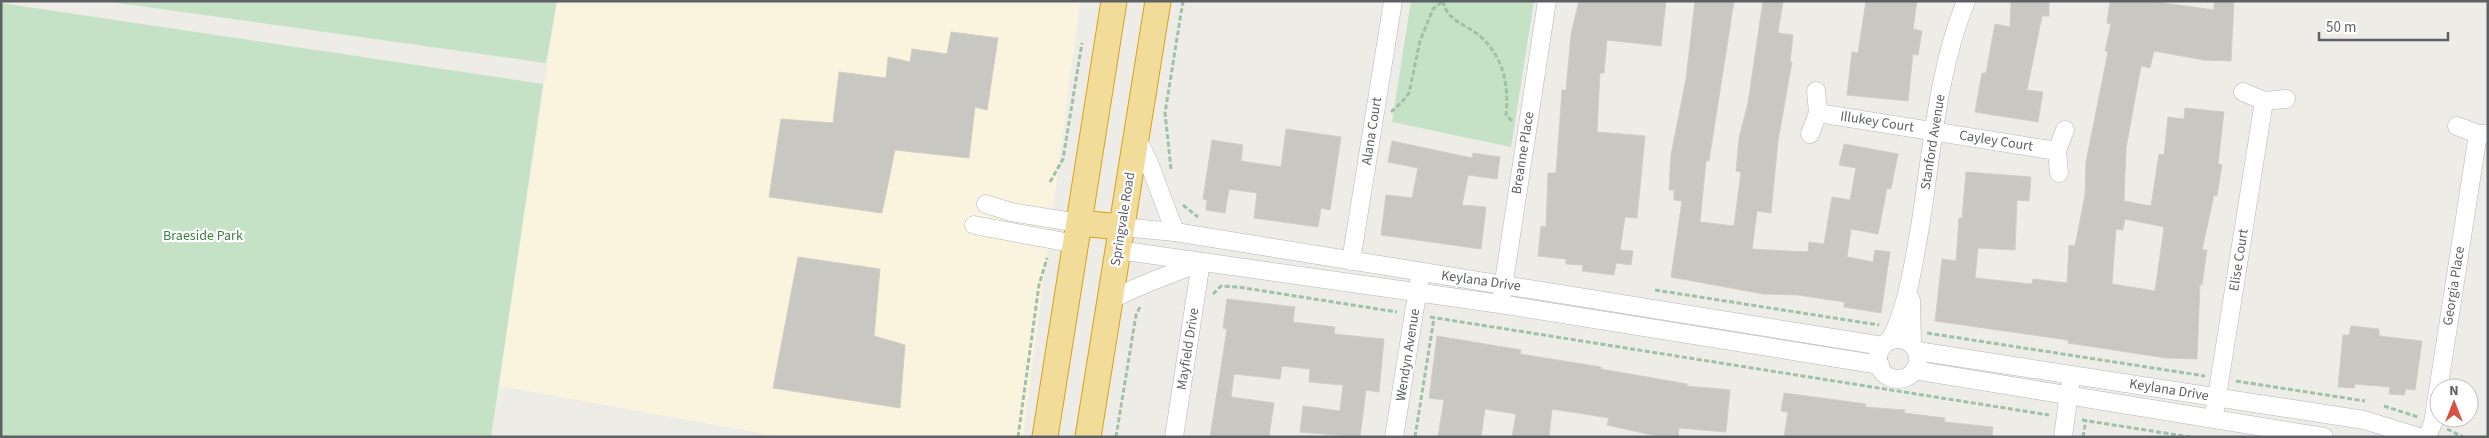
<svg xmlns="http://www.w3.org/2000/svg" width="2489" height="438" viewBox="0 0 2489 438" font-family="'Source Sans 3',sans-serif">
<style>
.commercial{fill:#faf4df}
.green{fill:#c5e2c6}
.building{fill:#c9c7c2;stroke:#d2cec5;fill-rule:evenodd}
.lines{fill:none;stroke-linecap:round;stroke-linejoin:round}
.minor-casing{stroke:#b3b5b9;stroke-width:19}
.highway-casing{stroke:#d9a11a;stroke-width:27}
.path{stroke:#9ec1a8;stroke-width:3;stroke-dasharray:5 2.5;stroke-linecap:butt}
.minor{stroke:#fff;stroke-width:18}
.highway{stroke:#f1dc9a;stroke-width:25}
.labels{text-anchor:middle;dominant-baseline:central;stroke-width:4.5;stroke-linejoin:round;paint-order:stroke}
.street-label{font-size:14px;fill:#5d6064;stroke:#fff}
.park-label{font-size:14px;fill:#408144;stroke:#fff}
</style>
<rect width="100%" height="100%" fill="#eeece6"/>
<!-- commercial -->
<polygon class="commercial" points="557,1 1080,1 1023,437 782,437 499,386"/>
<!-- green -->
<g class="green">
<polygon points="104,1 557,1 546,63"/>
<polygon points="1411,1 1534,1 1511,147 1392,122"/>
<polygon points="1,3 543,84 491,437 1,437"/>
</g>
<!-- building -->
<g class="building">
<polygon points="1579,1 1666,1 1661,46 1607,40 1604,73 1600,73 1597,132 1645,136 1637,218 1625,217 1620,250 1633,251 1631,265 1616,263 1614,275 1582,271 1583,265 1566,264 1566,259 1538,256 1541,226 1546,227 1548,173 1556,173 1562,90 1566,90 1571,34"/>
<polygon points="1695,1 1734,1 1709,161 1706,161 1700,222 1734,226 1741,172 1736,171 1739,138 1748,103 1763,1 1783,1 1778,33 1793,35 1790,62 1792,62 1778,141 1771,213 1757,211 1752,249 1808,252 1809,242 1824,244 1832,197 1850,200 1856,168 1839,165 1844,144 1898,154 1891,189 1887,188 1878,234 1851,229 1847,257 1873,262 1875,250 1890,252 1881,313 1844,307 1844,302 1798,295 1763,294 1671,277 1682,201 1674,200 1674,190 1669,190 1671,155 1686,79"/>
<polygon points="1866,1 1917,1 1913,29 1922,31 1918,55 1913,54 1908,101 1847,95 1852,52 1858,53"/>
<polygon points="2011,1 2049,1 2049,16 2042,16 2027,90 2043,92 2038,122 1975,112 1982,73 1986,73 1995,24 2010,27"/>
<path d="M2110,1H2150L2214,10V1H2234L2231,61L2204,60L2154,51L2150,68L2141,66L2126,148L2124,201L2151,206L2159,154L2164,155L2168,117L2184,119L2185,108L2224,112L2218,164L2222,165L2217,196L2214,195L2202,250H2207L2202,285L2200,284L2197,359L2166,358L2068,343V340L1935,321L1942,259L1956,261L1959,218H1962L1966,172L2031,177L2029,201L2017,200L2015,250L1978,248L1975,278L2032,284L2033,279L2067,283L2069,245L2075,246L2085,195L2086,162L2108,52L2105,51L2111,24L2107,23ZM2125,219L2164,227L2155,291L2112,284L2116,229L2123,230Z"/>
<polygon points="951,32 998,38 987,110 975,107 969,158 895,150 882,213 769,197 781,119 833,123 839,72 886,78 888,57 910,62 912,49 947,54"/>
<polygon points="1286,129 1341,137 1330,210 1321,208 1318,227 1254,218 1257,193 1229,189 1225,213 1206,210 1207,200 1203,199 1212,140 1243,145 1241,161 1281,167"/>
<polygon points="1392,141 1472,158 1473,153 1500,157 1497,179 1468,175 1462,205 1486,207 1481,249 1381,235 1386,195 1412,198 1418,168 1388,162"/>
<polygon points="798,257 880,269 874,336 905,345 900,408 773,388"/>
<polygon points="1227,299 1295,307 1293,322 1335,327 1334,334 1384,339 1379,392 1366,390 1360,437 1300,432 1303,406 1340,411 1343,385 1309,382 1310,369 1282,366 1280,379 1234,374 1231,397 1274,403 1269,437 1210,437 1227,329 1223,328"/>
<polygon points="2351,326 2379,329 2379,336 2422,341 2415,390 2406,389 2404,395 2389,394 2390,387 2355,384 2354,388 2338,387 2343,335 2349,335"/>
<polygon points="1437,336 1521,350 1520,354 1601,367 1601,369 1687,384 1687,386 1730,390 1726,432 1679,428 1678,437 1661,437 1607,425 1609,418 1552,409 1549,437 1512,437 1516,414 1485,409 1481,437 1438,437 1444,400 1429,398"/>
<polygon points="1784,393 1866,404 1865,407 1905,410 1904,413 1945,418 1944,422 1993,427 1992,437 1784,437 1788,412 1781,411"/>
</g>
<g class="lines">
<defs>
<g id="minor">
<polyline points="2243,92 2264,101 2286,99"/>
<polyline points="1818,113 2057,151"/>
<polyline points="2457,126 2478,134 2488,134"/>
<polyline points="1810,134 1818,113 1816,91"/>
<polyline points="1136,136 1149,163 1175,232"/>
<polyline points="2059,173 2057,151 2065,130"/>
<polyline points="986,204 1011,212 1079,223"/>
<polyline points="974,225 1076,244"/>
<polyline points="1121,227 1175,232 1883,346"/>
<polyline points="1118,250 1500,304 1880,365"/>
<polyline points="1351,261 1393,1"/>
<polyline points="1502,294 1547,1"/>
<path d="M1111,300C1140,284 1170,275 1201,262"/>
<polyline points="1911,300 1912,344"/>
<circle cx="1898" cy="359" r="20"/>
<path d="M1890,341C1908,305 1913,266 1920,227C1932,152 1937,72 1966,1"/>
<polyline points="1917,351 2364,420 2419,437"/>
<polyline points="1914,370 2324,437"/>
<polyline points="2215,409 2264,101"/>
<polyline points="1174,437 1201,262"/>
<polyline points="1394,437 1419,282"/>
<polyline points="2063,437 2070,385"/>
<polyline points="2427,437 2433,423 2478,134"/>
</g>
<g id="highway">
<polyline points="1079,223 1121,227"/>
<polyline points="1045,437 1114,1"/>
<polyline points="1088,437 1158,1"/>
</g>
</defs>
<!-- minor casing -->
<use href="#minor" class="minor-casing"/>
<!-- highway casing -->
<use href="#highway" class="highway-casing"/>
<!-- path -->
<g class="path">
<path d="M1443,1C1447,22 1467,24 1481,37C1504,58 1509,86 1506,115L1512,121"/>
<polyline points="1391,112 1402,102 1409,93 1420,41 1433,9 1443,1"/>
<polyline points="1171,169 1165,113 1183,1"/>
<polyline points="1050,182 1063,159 1082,43"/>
<polyline points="1183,205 1198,217"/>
<polyline points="1655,290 1879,325"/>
<polyline points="1213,294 1221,286 1238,287 1397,312"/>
<polyline points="1430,317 2049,415"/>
<polyline points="1927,333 2205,376"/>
<polyline points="2236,381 2365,401"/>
<polyline points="2384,406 2418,417"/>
<polyline points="2082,420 2190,437"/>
<polyline points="2447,429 2463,437"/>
<polyline points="1018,437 1039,285 1047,258"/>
<polyline points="1116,437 1136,315 1141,305"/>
<polyline points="1415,437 1434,318"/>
<polyline points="2083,437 2086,420"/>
</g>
<!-- minor -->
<use href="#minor" class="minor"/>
<!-- highway -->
<use href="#highway" class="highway"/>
</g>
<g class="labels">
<!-- street labels -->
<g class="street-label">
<text transform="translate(1877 122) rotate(9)">Illukey Court</text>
<text transform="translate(1372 131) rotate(-81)">Alana Court</text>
<text transform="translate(1996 141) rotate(9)">Cayley Court</text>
<text transform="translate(1933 142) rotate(-81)">Stanford Avenue</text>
<text transform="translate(1523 153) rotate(-81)">Breanne Place</text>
<text transform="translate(1123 219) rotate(-81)">Springvale Road</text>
<text transform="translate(2239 260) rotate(-81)">Elise Court</text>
<text transform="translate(1481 281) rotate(8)">Keylana Drive</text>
<text transform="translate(2454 286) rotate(-81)">Georgia Place</text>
<text transform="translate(1188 349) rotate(-81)">Mayfield Drive</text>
<text transform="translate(1408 355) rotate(-81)">Wendyn Avenue</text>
<text transform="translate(2169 390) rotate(9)">Keylana Drive</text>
</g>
<!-- park labels -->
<g class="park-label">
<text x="203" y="236">Braeside Park</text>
</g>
</g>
<!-- border -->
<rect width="2489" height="438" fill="none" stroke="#5d6064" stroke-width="5"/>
<!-- north arrow -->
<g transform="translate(2454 403)"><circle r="24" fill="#ffffff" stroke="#bebfc1"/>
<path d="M0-4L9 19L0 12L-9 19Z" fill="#d55244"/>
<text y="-8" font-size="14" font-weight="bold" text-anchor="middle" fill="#5d6064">N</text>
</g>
<!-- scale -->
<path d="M2319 32v8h129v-8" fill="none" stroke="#5d6064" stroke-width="2.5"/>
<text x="2326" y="32" font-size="15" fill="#5d6064" stroke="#ffffff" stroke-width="4" paint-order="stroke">50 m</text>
</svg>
